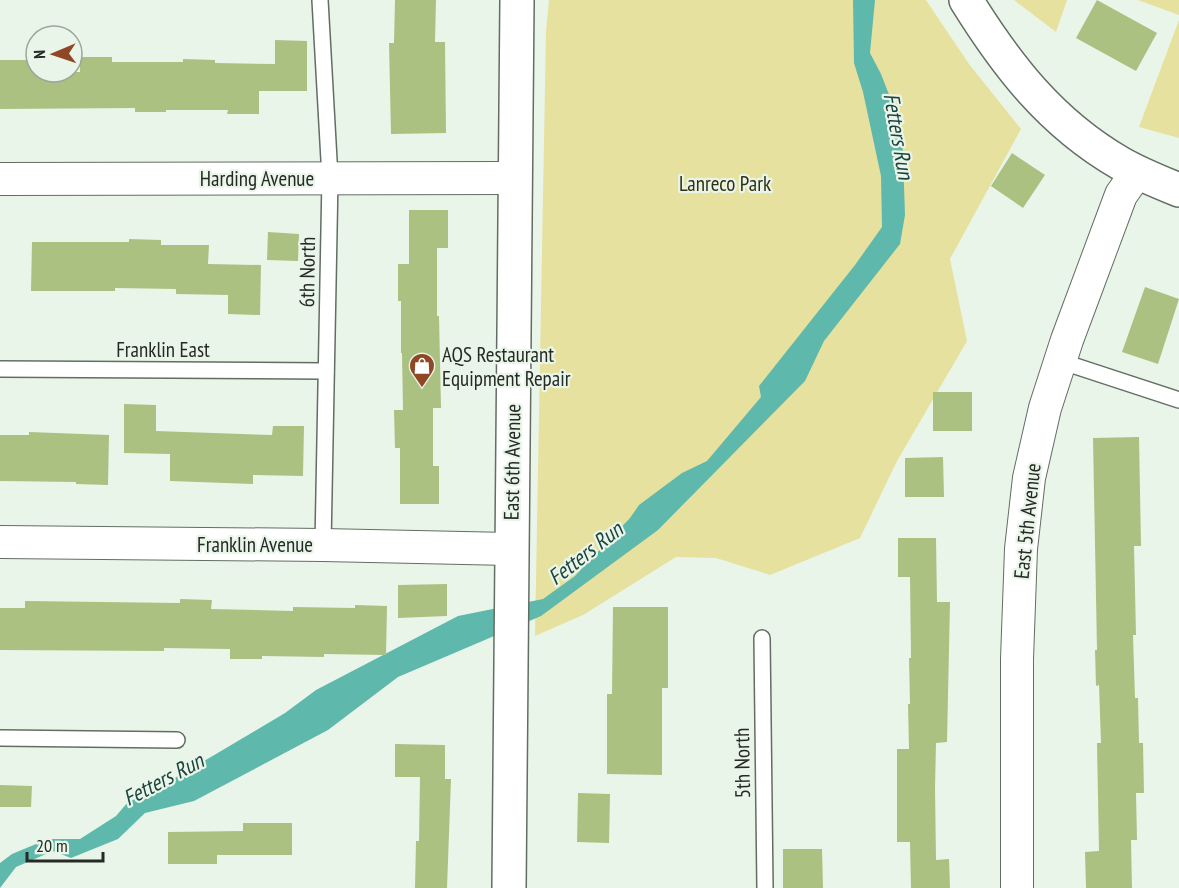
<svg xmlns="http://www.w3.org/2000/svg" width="1179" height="888" viewBox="0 0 1179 888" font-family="'PT Sans Narrow',sans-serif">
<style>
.green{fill:#e6e19e}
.water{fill:#5fb8ac}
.building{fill:#aac182}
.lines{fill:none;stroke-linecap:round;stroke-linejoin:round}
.lane-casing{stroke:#636d63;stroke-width:18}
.street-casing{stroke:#636d63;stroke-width:34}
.secondary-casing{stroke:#636d63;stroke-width:36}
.lane{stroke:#fff;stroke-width:15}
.street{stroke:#fff;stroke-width:32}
.secondary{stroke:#fff;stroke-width:33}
.labels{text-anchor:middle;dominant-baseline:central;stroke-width:4.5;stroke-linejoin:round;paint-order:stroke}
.street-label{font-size:21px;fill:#262a25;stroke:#eaf5e9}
.park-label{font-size:21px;fill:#322f11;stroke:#eaf5e9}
.poi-label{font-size:21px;fill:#262a25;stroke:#eaf5e9;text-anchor:start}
.water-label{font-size:22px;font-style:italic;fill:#1a433e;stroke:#eaf5e9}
</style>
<rect width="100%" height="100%" fill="#eaf5e9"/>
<!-- green -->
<g class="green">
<polygon points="549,0 926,0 969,64 1021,129 950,259 967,341 897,461 860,538 770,575 716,558 676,557 583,615 535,636 546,31"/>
<polygon points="1014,0 1067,0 1056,32"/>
<polygon points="1138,0 1179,0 1179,15"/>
<polygon points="1179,20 1179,138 1139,127"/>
</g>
<!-- water -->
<polygon class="water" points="853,0 875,0 870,53 881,74 902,128 905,215 900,244 824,341 805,381 658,530 541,616 398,677 328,730 194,801 145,813 118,839 71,858 53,851 16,867 0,888 0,863 12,854 48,839 80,839 116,816 128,802 149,793 216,754 285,713 316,690 458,616 543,599 575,576 630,518 639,505 682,473 707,461 761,397 759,386 855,265 882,227 881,176 863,92 854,63"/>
<!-- building -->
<g class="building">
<polygon points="395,0 436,0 435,42 445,42 446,133 391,134 389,43 394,43"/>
<polygon points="1097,0 1157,33 1136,71 1076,38"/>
<polygon points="275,40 307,41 307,91 259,91 259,114 227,114 228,110 166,110 166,112 135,112 135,108 0,109 0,60 36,60 36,72 80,72 80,57 112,57 112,62 183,62 183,59 215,60 215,63 275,64"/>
<polygon points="1012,153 1045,175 1023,208 991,186"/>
<polygon points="409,210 448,210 448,248 437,248 437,316 439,316 441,408 433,408 433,466 439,466 439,504 400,504 400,448 395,448 394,410 403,410 402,353 401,353 401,301 398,301 398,264 409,264"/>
<polygon points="268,232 299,234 298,261 267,260"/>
<polygon points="129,239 161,240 161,245 209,245 208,264 261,265 260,315 228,314 228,295 176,294 176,289 115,288 115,291 31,291 32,242 129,242"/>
<polygon points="1145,287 1179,299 1158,364 1122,352"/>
<rect x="933" y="392" width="39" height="39"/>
<polygon points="124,404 156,405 156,431 272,435 273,426 304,426 303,476 253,475 253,484 170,481 170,454 124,453"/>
<polygon points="29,432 109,435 108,485 76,484 76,482 0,481 0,435 29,435"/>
<polygon points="1139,437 1141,546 1134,546 1136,635 1133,635 1135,698 1138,698 1139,743 1143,743 1144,793 1136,793 1137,840 1131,840 1132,888 1086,888 1085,852 1099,851 1097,743 1101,743 1099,685 1096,686 1095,650 1097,650 1093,438"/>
<polygon points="943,457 944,497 905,497 905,458"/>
<polygon points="898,538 936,538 937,602 950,602 947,742 936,743 935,788 936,860 949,859 950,888 911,888 910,842 897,842 897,749 909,749 908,704 910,704 909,658 911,658 910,577 898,577"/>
<polygon points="447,584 447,616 398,618 398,585"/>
<polygon points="180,599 212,600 211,609 293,611 293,607 355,608 355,605 387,606 386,655 324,654 324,657 262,656 262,659 230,659 230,649 164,648 164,651 0,650 0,608 25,608 25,601 180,603"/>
<polygon points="613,607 668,607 668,688 662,688 662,775 607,774 607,694 612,694"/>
<polygon points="395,744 445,745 445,779 451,779 447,888 415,888 416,841 419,841 420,777 395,777"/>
<polygon points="0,785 32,786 31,807 0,807"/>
<polygon points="578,793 610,794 609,843 577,842"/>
<polygon points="243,823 292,823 292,855 217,855 217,864 168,864 168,832 243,831"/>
<polygon points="783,849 822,849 823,888 783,888"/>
</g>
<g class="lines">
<defs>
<g id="lane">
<polyline points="320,0 330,178 323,545"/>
<polyline points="1060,361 1179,400"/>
<polyline points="0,369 326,371"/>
<polyline points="762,638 765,888"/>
<polyline points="0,738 177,740"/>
</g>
<g id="street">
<polyline points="0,179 514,178"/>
<polyline points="0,542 323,545 511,549"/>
<polyline points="1017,888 1017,659 1021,549 1029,478 1045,408 1067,340 1121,195 1137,172"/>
</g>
<g id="secondary">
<path d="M966,0C1007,66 1051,123 1120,163C1139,174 1159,182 1179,190"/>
<polyline points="509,888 517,0"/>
</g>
</defs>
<!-- lane casing -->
<use href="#lane" class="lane-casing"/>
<!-- street casing -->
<use href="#street" class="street-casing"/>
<!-- secondary casing -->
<use href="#secondary" class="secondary-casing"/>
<!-- lane -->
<use href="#lane" class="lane"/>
<!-- street -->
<use href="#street" class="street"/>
<!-- secondary -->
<use href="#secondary" class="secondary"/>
</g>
<!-- icons -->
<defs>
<symbol id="shop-pin" viewBox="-11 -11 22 30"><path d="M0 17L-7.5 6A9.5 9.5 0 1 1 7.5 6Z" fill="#8f4725" stroke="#eaf5e9"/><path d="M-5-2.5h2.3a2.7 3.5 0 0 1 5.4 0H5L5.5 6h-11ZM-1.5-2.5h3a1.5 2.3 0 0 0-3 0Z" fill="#fff"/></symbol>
</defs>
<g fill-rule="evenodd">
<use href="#shop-pin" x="407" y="351" width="30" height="40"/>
</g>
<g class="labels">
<!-- street labels -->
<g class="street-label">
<text x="257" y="178">Harding Avenue</text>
<text transform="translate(307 272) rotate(-89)">6th North</text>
<text x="163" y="349">Franklin East</text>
<text transform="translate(512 462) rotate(-89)">East 6th Avenue</text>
<text transform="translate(1027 521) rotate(-84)">East 5th Avenue</text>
<text x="255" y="544">Franklin Avenue</text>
<text transform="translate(742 763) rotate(-91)">5th North</text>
</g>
<!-- park labels -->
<g class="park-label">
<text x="725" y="183">Lanreco Park</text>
</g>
<!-- poi labels -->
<g class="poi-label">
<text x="442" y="354">AQS Restaurant<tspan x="442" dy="24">Equipment Repair</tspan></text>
</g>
<!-- water labels -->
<g class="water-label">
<text transform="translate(899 136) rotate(80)">Fetters Run</text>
<text transform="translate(585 553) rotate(-38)">Fetters Run</text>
<text transform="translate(163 779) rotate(-28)">Fetters Run</text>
</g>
</g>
<!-- north arrow -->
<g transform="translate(54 54) rotate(268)"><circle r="28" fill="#eaf5e9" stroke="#9ca49b" stroke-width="1.5"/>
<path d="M0-4.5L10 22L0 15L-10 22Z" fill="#8f4725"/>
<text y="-9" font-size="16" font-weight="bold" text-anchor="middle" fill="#262a25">N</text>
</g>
<!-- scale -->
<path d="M27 852v9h76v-9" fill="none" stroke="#262a25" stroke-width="3"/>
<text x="36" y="852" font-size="18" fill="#262a25" stroke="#eaf5e9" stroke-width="4.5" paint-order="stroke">20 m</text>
</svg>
